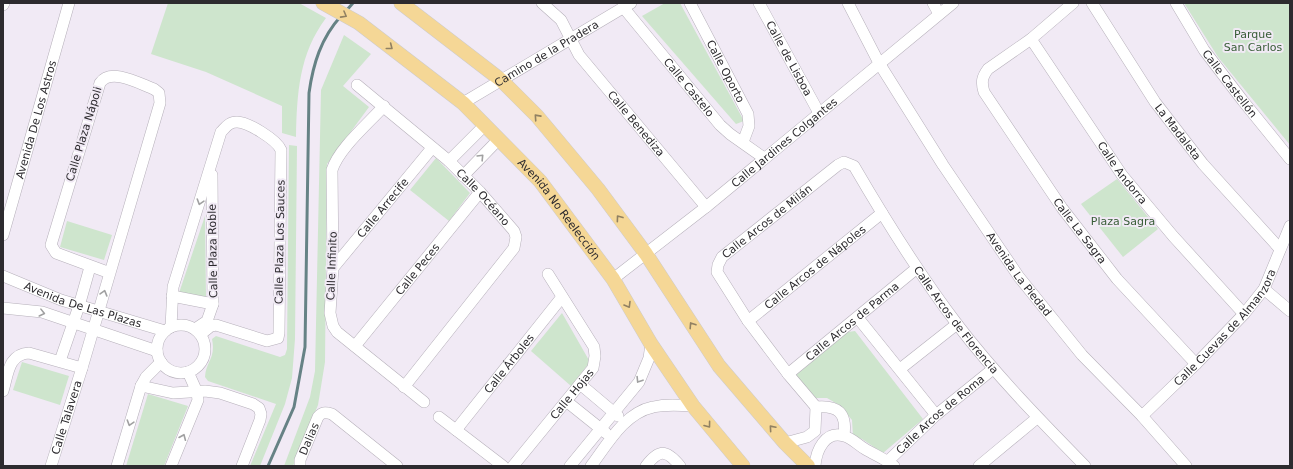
<svg xmlns="http://www.w3.org/2000/svg" width="1293" height="469" viewBox="0 0 1293 469" font-family="'DejaVu Sans',sans-serif">
<style>
.green{fill:#cee5cd}
.lines{fill:none;stroke-linecap:round;stroke-linejoin:round}
.stream{stroke:#668285;stroke-width:3}
.minor-casing{stroke:#b6b0ba;stroke-width:12}
.major-casing{stroke:#cdcccd;stroke-width:15}
.minor{stroke:#fff;stroke-width:11}
.major{stroke:#f5d796;stroke-width:14}
.oneway{stroke:#918162}
.oneway2{stroke:#a0a0a1}
.labels{text-anchor:middle;dominant-baseline:central;stroke-width:4;stroke-linejoin:round;paint-order:stroke}
.park-label{font-size:11px;fill:#385d37;stroke:#f1eaf5}
.street-label{font-size:11px;fill:#2d2b2f;stroke:#f1eaf5}
</style>
<rect width="100%" height="100%" fill="#f1eaf5"/>
<!-- green -->
<g class="green">
<path d="M168,3H299L326,18C299,54 297,93 296,137L282,133V106L206,72L151,54Z"/>
<polygon points="665,3 680,3 744,121 736,124 642,16"/>
<polygon points="1184,3 1290,3 1290,145 1218,57"/>
<polygon points="344,35 371,54 343,86 369,107 327,164 325,362 318,405 293,466 284,466 310,397 315,371 321,90"/>
<path d="M289,145L297,146L295,339L292,378L285,404L260,466H250L276,404L208,381L205,377C206,361 216,359 212,339L216,336L280,357L285,355L287,349Z"/>
<polygon points="436,158 470,193 449,221 410,190"/>
<polygon points="1117,179 1158,229 1123,257 1081,204"/>
<polygon points="205,216 206,297 179,293"/>
<polygon points="67,221 112,235 104,260 60,247"/>
<polygon points="562,313 590,362 571,386 531,351"/>
<polygon points="855,331 923,419 883,453 862,439 853,436 852,420 839,405 827,398 813,398 796,375 848,332"/>
<polygon points="22,362 69,376 60,405 13,390"/>
<polygon points="148,394 188,406 164,466 126,466"/>
</g>
<g class="lines">
<!-- stream -->
<g class="stream">
<polyline points="346,11 353,3"/>
<path d="M268,466L294,407L305,347L309,93C313,64 321,38 341,16"/>
</g>
<defs>
<g id="minor">
<path id="s1" d="M542,3L561,20L579,55L706,207"/>
<path id="s2" d="M690,3L748,114L749,126L743,142"/>
<path id="s3" d="M759,3L819,113"/>
<path id="s4" d="M848,3L879,63L943,165L1019,277L1082,355L1142,416L1186,466"/>
<polyline points="933,3 939,14"/>
<path id="s5" d="M1073,3L1031,39L988,69C982,77 981,82 984,92L1062,208L1117,279L1196,364"/>
<path id="s6" d="M1092,3L1155,102L1203,164L1280,249"/>
<path id="s7" d="M1176,3L1204,50L1243,101L1290,159"/>
<polyline points="3,5 4,3"/>
<path id="s8" d="M623,7L720,125L730,134L764,158"/>
<path id="s9" d="M1031,39L1122,175L1173,236L1244,314"/>
<path id="s10" d="M357,85L449,161L480,192L514,231L516,237L514,248L404,387"/>
<path id="s11" d="M463,103L631,3"/>
<path d="M384,106C368,124 339,148 332,170L333,268L330,313L333,326L337,332L424,402"/>
<polyline points="449,161 485,125"/>
<polyline points="463,176 499,139"/>
<path id="s12" d="M3,235L69,3"/>
<path id="s13" d="M333,268L432,148"/>
<path id="s14" d="M3,276L61,300L165,331"/>
<path id="s15" d="M613,279L706,207L953,3"/>
<polyline points="1264,289 1290,311"/>
<polyline points="172,296 213,304"/>
<polyline points="3,308 42,312 157,351"/>
<polyline points="858,318 936,415"/>
<path id="s16" d="M748,321L882,213"/>
<circle cx="181" cy="349" r="24"/>
<path d="M171,327L173,287L221,132C226,127 229,122 237,122C248,122 277,140 281,150L279,333L278,338L267,341L216,325L211,326L201,334"/>
<polyline points="195,329 207,321 213,304 212,175"/>
<path id="s17" d="M355,346L480,192"/>
<polyline points="60,361 79,306 90,267"/>
<polyline points="900,369 957,324"/>
<path id="s18" d="M788,374L917,268"/>
<polyline points="580,384 618,416"/>
<polyline points="141,386 173,393 205,391 220,393 253,404 259,408 261,414 260,420 242,466"/>
<path d="M3,391C8,375 8,354 29,353L82,368"/>
<polyline points="566,401 606,433"/>
<path id="s19" d="M816,407L788,374L748,321L717,272L718,265L722,257L838,165L844,162L854,166C886,221 919,274 957,324C996,375 1040,420 1085,466"/>
<path d="M816,407C838,405 847,413 844,435"/>
<path id="s20" d="M1142,416L1196,364L1244,314L1264,289L1290,226"/>
<polyline points="439,417 503,466"/>
<path id="s21" d="M456,430L562,297"/>
<polyline points="785,443 807,437 815,431 816,407"/>
<path id="s22" d="M888,461L936,415L993,369"/>
<path id="s23" d="M51,466L82,368L160,103L159,93L154,89C140,84 111,67 100,83L51,245L56,253L110,273"/>
<polyline points="117,466 141,386 146,377 161,362"/>
<polyline points="171,466 198,400 197,392 188,372"/>
<path id="s24" d="M300,466V460L318,417C322,412 325,412 332,414L397,466"/>
<path id="s25" d="M513,466L593,368L595,356L594,347L548,274"/>
<polyline points="570,466 639,382 649,358 651,344"/>
<path d="M591,466C607,445 624,413 653,407C666,404 679,405 693,406"/>
<path d="M646,466C659,449 666,449 680,466"/>
<path d="M815,466C816,451 825,430 844,436C852,438 858,445 865,449C875,455 885,459 894,466"/>
<polyline points="979,466 1037,418"/>
</g>
<g id="major">
<path id="s26" d="M323,3L359,23L463,103L540,181L613,279L651,344L693,406L743,466"/>
<polyline points="401,3 501,80 537,116 598,189 646,254 719,366 785,443 808,466"/>
</g>
</defs>
<!-- minor casing -->
<use href="#minor" class="minor-casing"/>
<!-- major casing -->
<use href="#major" class="major-casing"/>
<!-- minor -->
<use href="#minor" class="minor"/>
<!-- major -->
<use href="#major" class="major"/>
</g>
<!-- one-way arrows -->
<defs><path id="oneway-chevron" d="M-2-3.5L2.5 0L-2 3.5" fill="none" stroke-width="1.6" stroke-linecap="round" stroke-linejoin="round"/></defs>
<g class="oneway">
<use href="#oneway-chevron" transform="translate(344 15) rotate(29)"/>
<use href="#oneway-chevron" transform="translate(390 47) rotate(38)"/>
<use href="#oneway-chevron" transform="translate(537 117) rotate(-132)"/>
<use href="#oneway-chevron" transform="translate(619 218) rotate(-126)"/>
<use href="#oneway-chevron" transform="translate(628 305) rotate(59)"/>
<use href="#oneway-chevron" transform="translate(692 325) rotate(-123)"/>
<use href="#oneway-chevron" transform="translate(708 425) rotate(53)"/>
<use href="#oneway-chevron" transform="translate(772 428) rotate(-131)"/>
</g>
<g class="oneway2">
<use href="#oneway-chevron" transform="translate(481 157) rotate(-46)"/>
<use href="#oneway-chevron" transform="translate(200 202) rotate(107)"/>
<use href="#oneway-chevron" transform="translate(104 293) rotate(-74)"/>
<use href="#oneway-chevron" transform="translate(42 313) rotate(14)"/>
<use href="#oneway-chevron" transform="translate(639 380) rotate(122)"/>
<use href="#oneway-chevron" transform="translate(130 423) rotate(107)"/>
<use href="#oneway-chevron" transform="translate(183 437) rotate(-67)"/>
</g>
<g class="labels">
<!-- park labels -->
<g class="park-label">
<text x="1253" y="34">Parque<tspan x="1253" dy="13">San Carlos</tspan></text>
<text x="1123" y="221">Plaza Sagra</text>
</g>
<!-- street labels -->
<g class="street-label">
<text stroke="none"><textPath href="#s11" startOffset="97">Camino de la Pradera</textPath></text>
<text stroke="none"><textPath href="#s3" startOffset="63">Calle de Lisboa</textPath></text>
<text stroke="none"><textPath href="#s2" startOffset="77">Calle Oporto</textPath></text>
<text stroke="none"><textPath href="#s7" startOffset="97">Calle Castellón</textPath></text>
<text stroke="none"><textPath href="#s8" startOffset="104">Calle Castelo</textPath></text>
<text stroke="none"><textPath href="#s12" startOffset="120">Avenida De Los Astros</textPath></text>
<text stroke="none"><textPath href="#s1" startOffset="154">Calle Benediza</textPath></text>
<text stroke="none"><textPath href="#s6" startOffset="155">La Madaleta</textPath></text>
<text transform="translate(84 134) rotate(-73)">Calle Plaza Nápoli</text>
<text stroke="none"><textPath href="#s15" startOffset="219">Calle Jardines Colgantes</textPath></text>
<text stroke="none"><textPath href="#s9" startOffset="162">Calle Andorra</textPath></text>
<text stroke="none"><textPath href="#s10" startOffset="169">Calle Océano</textPath></text>
<text stroke="none"><textPath href="#s13" startOffset="78">Calle Arrecife</textPath></text>
<text stroke="none"><textPath href="#s26" startOffset="316">Avenida No Reelección</textPath></text>
<text stroke="none"><textPath href="#s19" startOffset="241">Calle Arcos de Milán</textPath></text>
<text stroke="none"><textPath href="#s5" startOffset="301">Calle La Sagra</textPath></text>
<text transform="translate(280 242) rotate(-89)">Calle Plaza Los Sauces</text>
<text transform="translate(213 251) rotate(-91)">Calle Plaza Roble</text>
<text transform="translate(332 266) rotate(-88)">Calle Infinito</text>
<text stroke="none"><textPath href="#s16" startOffset="86">Calle Arcos de Nápoles</textPath></text>
<text stroke="none"><textPath href="#s17" startOffset="99">Calle Peces</textPath></text>
<text stroke="none"><textPath href="#s4" startOffset="321">Avenida La Piedad</textPath></text>
<text stroke="none"><textPath href="#s14" startOffset="85">Avenida De Las Plazas</textPath></text>
<text stroke="none"><textPath href="#s19" startOffset="534">Calle Arcos de Florencia</textPath></text>
<text stroke="none"><textPath href="#s18" startOffset="83">Calle Arcos de Parma</textPath></text>
<text stroke="none"><textPath href="#s20" startOffset="122">Calle Cuevas de Almanzora</textPath></text>
<text stroke="none"><textPath href="#s21" startOffset="85">Calle Árboles</textPath></text>
<text stroke="none"><textPath href="#s25" startOffset="93">Calle Hojas</textPath></text>
<text stroke="none"><textPath href="#s22" startOffset="70">Calle Arcos de Roma</textPath></text>
<text stroke="none"><textPath href="#s23" startOffset="51">Calle Talavera</textPath></text>
<text stroke="none"><textPath href="#s24" startOffset="29">Dalias</textPath></text>
</g>
</g>
<!-- border -->
<rect width="1293" height="469" fill="none" stroke="#2d2b2f" stroke-width="8"/>
</svg>
